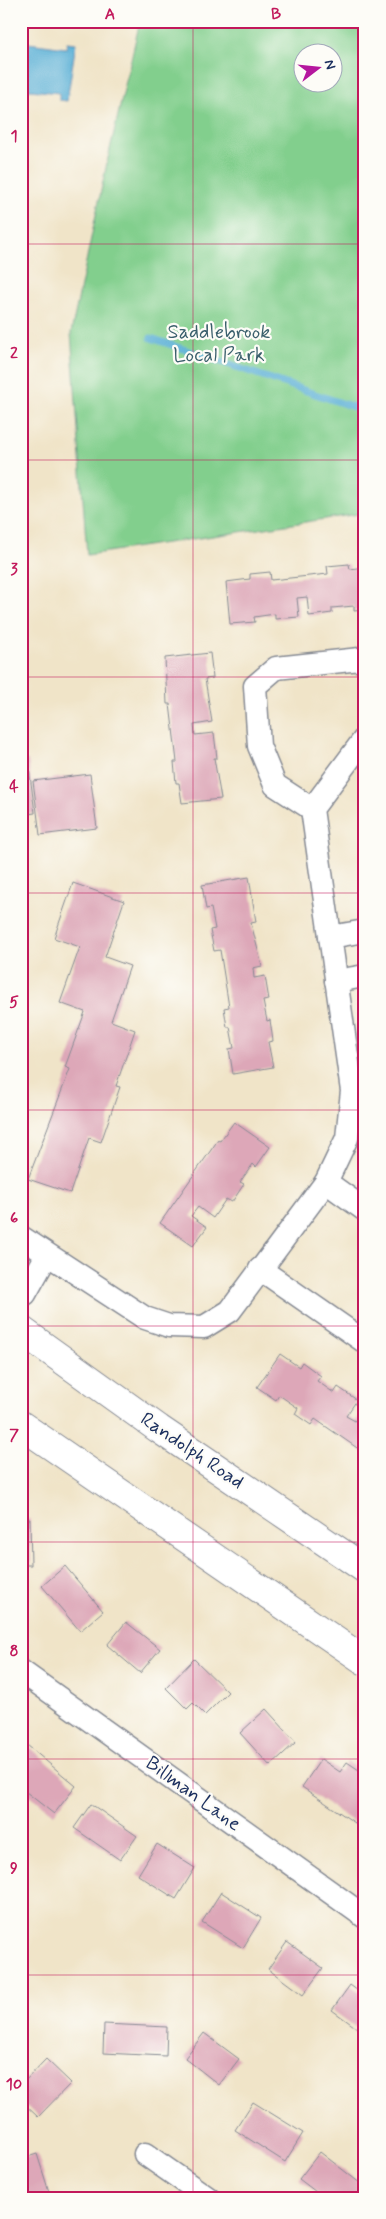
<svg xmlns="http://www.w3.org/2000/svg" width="386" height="2219" viewBox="0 0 386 2219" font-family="Mynerve,sans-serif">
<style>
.green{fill:#82cf8d;stroke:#4e7f76;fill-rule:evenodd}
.water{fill:#58afd5;stroke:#3a6f9a}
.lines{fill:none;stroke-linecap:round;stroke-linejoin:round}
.stream{stroke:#58afd5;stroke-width:7}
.building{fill:#dda7b8}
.minor-casing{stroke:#868a93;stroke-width:25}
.primary-casing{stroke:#868a93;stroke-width:30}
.minor{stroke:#fff;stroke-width:22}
.primary{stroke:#fff;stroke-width:28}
.grid{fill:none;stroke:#c2185b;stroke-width:1;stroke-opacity:0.55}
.labels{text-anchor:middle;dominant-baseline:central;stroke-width:4.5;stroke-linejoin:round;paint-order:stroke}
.park-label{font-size:20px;fill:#3a5f6c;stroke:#fdfcf7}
.street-label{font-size:20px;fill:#1b2f5e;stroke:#fdfcf7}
.neatline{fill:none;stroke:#c2185b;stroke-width:2}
.grid-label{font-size:16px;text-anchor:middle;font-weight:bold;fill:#c2185b}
</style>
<rect width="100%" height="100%" fill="#fdfcf7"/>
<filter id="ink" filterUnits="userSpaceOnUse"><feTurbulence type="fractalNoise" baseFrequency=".02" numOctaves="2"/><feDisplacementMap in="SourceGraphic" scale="10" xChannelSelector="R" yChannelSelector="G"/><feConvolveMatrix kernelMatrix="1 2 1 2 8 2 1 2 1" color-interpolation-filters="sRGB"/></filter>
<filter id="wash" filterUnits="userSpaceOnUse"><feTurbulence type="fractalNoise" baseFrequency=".0096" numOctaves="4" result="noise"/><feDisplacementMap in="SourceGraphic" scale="20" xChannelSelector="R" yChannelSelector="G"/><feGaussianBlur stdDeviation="1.12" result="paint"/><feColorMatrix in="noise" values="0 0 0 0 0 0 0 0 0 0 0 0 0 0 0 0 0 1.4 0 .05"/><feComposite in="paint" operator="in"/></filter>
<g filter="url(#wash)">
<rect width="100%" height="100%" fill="#f0e4c8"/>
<!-- green -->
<path class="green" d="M140,21H365V513L87,555L71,333L108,158ZM304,52H334V82H304Z"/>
<!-- water -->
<polygon class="water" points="21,42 66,48 67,42 76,43 67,101 59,100 59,93 21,89"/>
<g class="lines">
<!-- stream -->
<polyline class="stream" points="151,338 365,411"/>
</g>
<g id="blocks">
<!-- building -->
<g class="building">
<polygon points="349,564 350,569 365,567 365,610 354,611 354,606 332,608 332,613 309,616 307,597 297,598 299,617 275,619 275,614 254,617 255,622 230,624 226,582 250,579 250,574 270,572 271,580 328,574 327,566"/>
<polygon points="210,653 213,678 205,679 212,722 194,725 195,735 214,733 217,758 214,758 221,799 182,803 179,783 176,783 174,762 177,762 170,704 167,704 165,658"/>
<polygon points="28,760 35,813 21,815 21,761"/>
<polygon points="90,774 97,828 40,835 33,781"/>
<polygon points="249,877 256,922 251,923 262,966 253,968 254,978 265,976 269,1000 263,1001 267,1021 270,1020 273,1041 268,1042 273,1067 233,1074 229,1049 234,1048 230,1027 227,1027 224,1008 229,1007 220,950 214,951 210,930 215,929 211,908 206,909 202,885"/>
<polygon points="73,883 124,901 105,957 130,966 111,1021 135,1030 116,1086 120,1087 101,1142 89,1138 70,1193 28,1179 70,1069 65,1067 85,1012 60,1003 80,947 54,938"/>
<polygon points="234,1122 270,1147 256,1167 253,1164 240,1182 244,1184 232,1202 226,1199 213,1218 198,1207 191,1216 207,1227 193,1246 160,1223 218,1140 220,1141"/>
<polygon points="280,1354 299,1367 302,1362 321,1376 317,1381 334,1393 338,1387 357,1400 346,1416 355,1421 365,1407 363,1452 315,1419 311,1425 295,1414 298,1408 279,1395 276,1400 257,1387"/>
<polygon points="21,1519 30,1519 31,1565 21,1565"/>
<polygon points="65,1566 103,1611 80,1631 42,1586"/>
<polygon points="126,1622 160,1649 140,1673 107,1645"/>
<polygon points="194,1659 228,1692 205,1715 193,1703 187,1709 166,1688"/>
<polygon points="266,1709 296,1742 270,1766 240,1733"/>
<polygon points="27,1745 76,1786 54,1814 21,1788 21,1753"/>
<polygon points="321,1759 340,1772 347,1762 365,1774 365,1780 359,1789 365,1793 365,1815 358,1825 302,1787"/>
<polygon points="91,1804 137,1836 120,1860 74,1828"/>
<polygon points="157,1844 195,1868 176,1899 138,1875"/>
<polygon points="221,1892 261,1918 243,1948 202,1922"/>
<polygon points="287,1942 323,1968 303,1995 268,1969"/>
<polygon points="350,1985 365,1996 365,2034 332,2010"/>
<polygon points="104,2024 167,2027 166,2056 103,2053"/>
<polygon points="204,2033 239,2059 219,2085 185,2058"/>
<polygon points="46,2059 71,2083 38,2117 21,2101 21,2085"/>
<polygon points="253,2102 303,2133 285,2162 235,2130"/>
<polygon points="320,2152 365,2187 365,2191 360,2198 324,2198 299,2179"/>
<polygon points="37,2154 50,2195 42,2198 21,2198 21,2159"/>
</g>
</g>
</g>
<g filter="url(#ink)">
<use href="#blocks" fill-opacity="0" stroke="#868a93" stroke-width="1"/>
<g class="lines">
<defs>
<g id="minor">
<polyline points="312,809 275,785 259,746 255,686 276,668 360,659 365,664"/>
<polyline points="330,937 365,931"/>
<polyline points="336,981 365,976"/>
<polyline points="326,1182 365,1210"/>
<polyline points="21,1237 145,1318 169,1326 204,1327 230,1311 326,1182 347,1138 352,1091 312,809 365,738"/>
<polyline points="260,1269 365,1342"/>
<polyline points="21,1296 25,1294 47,1255"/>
<polyline points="21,1671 365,1917"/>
<polyline points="145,2154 208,2198"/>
</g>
<g id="primary">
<polyline points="21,1330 159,1429 365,1569"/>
<polyline points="21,1425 365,1661"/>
</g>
</defs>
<!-- minor casing -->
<use href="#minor" class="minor-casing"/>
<!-- primary casing -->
<use href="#primary" class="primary-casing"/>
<!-- minor -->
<use href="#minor" class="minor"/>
<!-- primary -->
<use href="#primary" class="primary"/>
</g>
</g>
<!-- grid -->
<path class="grid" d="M193,21V2198M21,244H365M21,460H365M21,677H365M21,893H365M21,1110H365M21,1326H365M21,1542H365M21,1759H365M21,1975H365"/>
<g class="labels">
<!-- park labels -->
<g class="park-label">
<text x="219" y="332">Saddlebrook<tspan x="219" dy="23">Local Park</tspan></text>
</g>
<!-- street labels -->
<g class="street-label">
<text transform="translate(192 1451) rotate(34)">Randolph Road</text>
<text transform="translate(193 1794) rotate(36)">Billman Lane</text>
</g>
</g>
<!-- margin -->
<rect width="386" height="2219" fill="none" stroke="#fdfcf7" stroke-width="55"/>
<!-- north arrow -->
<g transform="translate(318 68) rotate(74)"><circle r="24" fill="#fdfcf7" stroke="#a3aaba"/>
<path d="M0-4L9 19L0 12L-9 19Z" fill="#b5179e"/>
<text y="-8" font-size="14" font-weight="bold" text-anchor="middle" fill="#1b2f5e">N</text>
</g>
<rect x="28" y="28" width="330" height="2164" class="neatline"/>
<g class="grid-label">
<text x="110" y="19">A</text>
<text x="276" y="19">B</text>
<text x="14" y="141">1</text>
<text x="14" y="358">2</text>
<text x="14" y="574">3</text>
<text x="14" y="791">4</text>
<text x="14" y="1007">5</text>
<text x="14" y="1223">6</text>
<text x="14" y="1440">7</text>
<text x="14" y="1656">8</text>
<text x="14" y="1873">9</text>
<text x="14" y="2089">10</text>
</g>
</svg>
